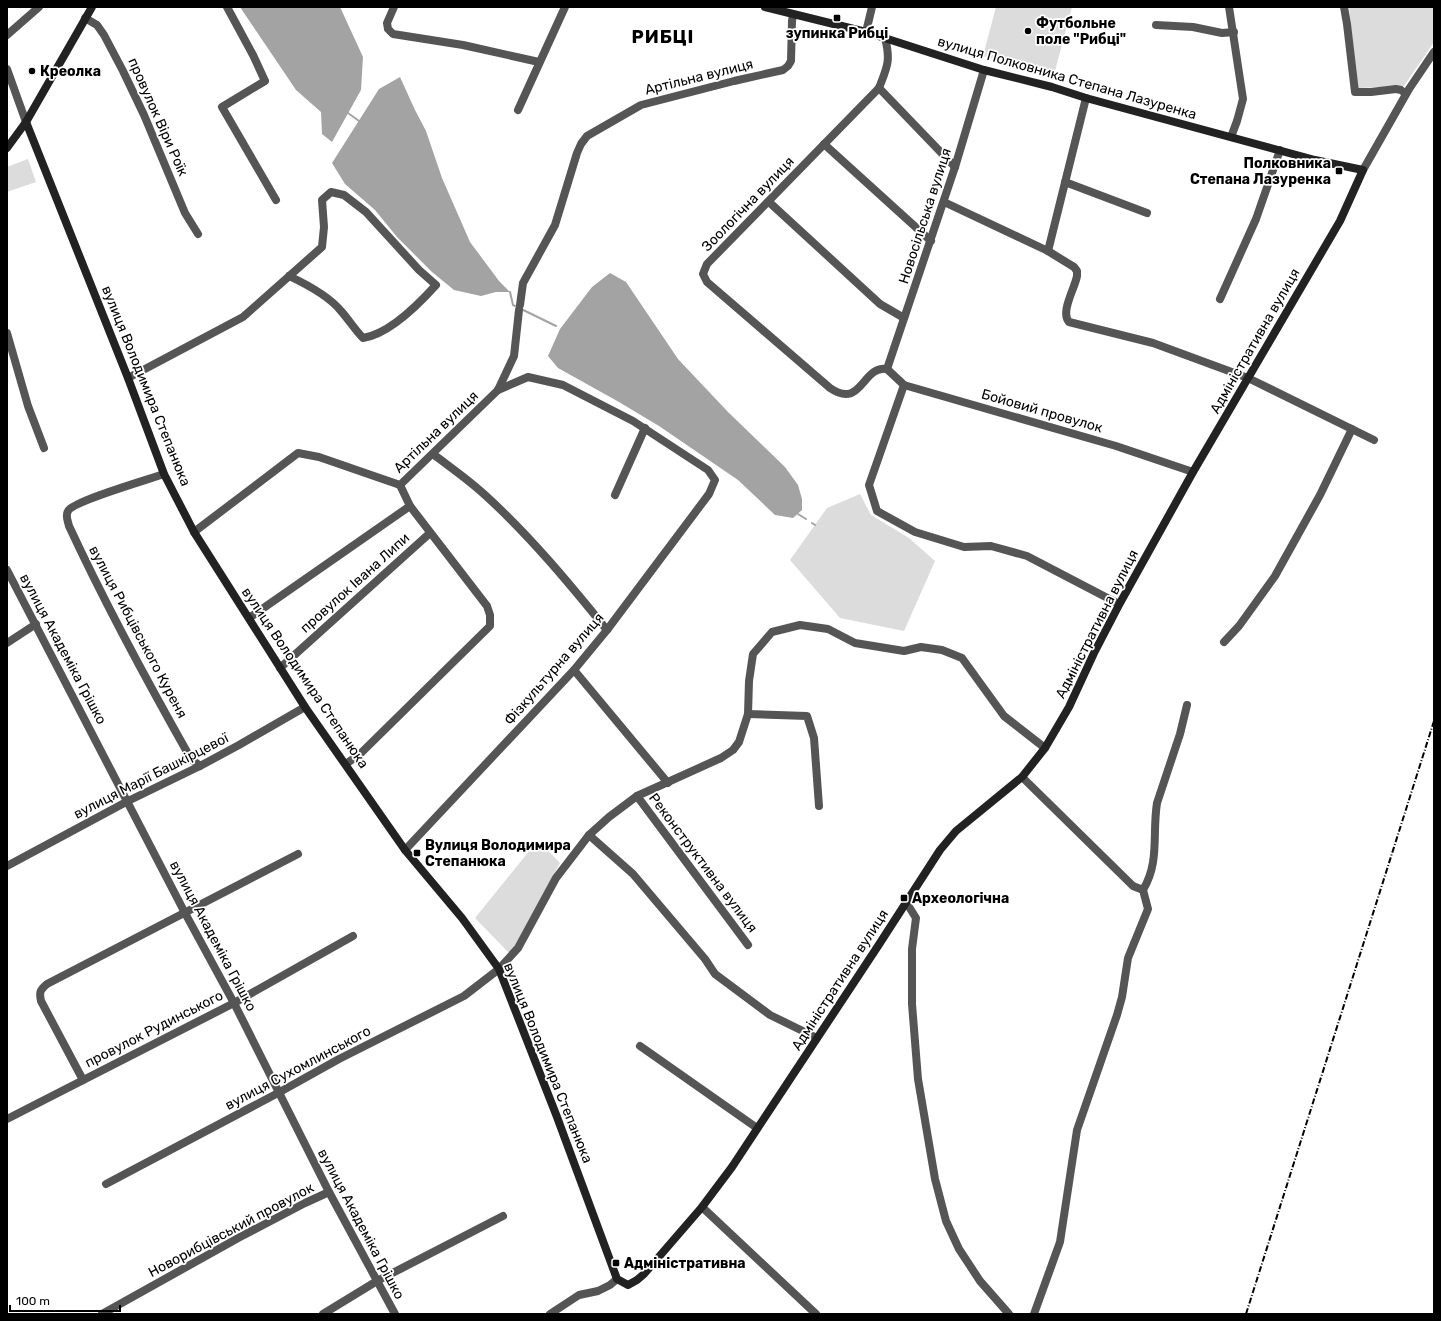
<svg xmlns="http://www.w3.org/2000/svg" width="1441" height="1321" viewBox="0 0 1441 1321" font-family="Rubik,sans-serif">
<style>
.green{fill:#dcdcdc}
.water{fill:#a3a3a3}
.lines{fill:none;stroke-linecap:round;stroke-linejoin:round}
.stream{stroke:#a3a3a3;stroke-width:2}
.street{stroke:#555;stroke-width:8}
.secondary{stroke:#222;stroke-width:8}
.rail{stroke:#000;stroke-width:2;stroke-dasharray:6 2 1 2;stroke-linecap:butt}
.poi-dot{fill:#000;stroke:#fff;stroke-width:1.5}
.labels{text-anchor:middle;dominant-baseline:central;stroke-width:3.5;stroke-linejoin:round;paint-order:stroke}
.poi-label{font-size:14px;font-weight:bold;fill:#000;stroke:#fff;text-anchor:start}
.street-label{font-size:14px;fill:#000;stroke:#fff}
.district-label{font-size:18px;font-weight:bold;letter-spacing:1px;fill:#000;stroke:#fff}
</style>
<rect width="100%" height="100%" fill="#fff"/>
<!-- green -->
<g class="green">
<polygon points="996,7 1072,7 1054,75 983,56"/>
<polygon points="1349,7 1434,7 1434,42 1404,86 1358,88"/>
<polygon points="28,159 36,182 7,192 7,167"/>
<polygon points="860,494 871,515 909,538 935,561 904,631 840,618 790,560 827,508"/>
<polygon points="538,840 560,863 510,954 475,918"/>
</g>
<!-- water -->
<g class="water">
<polygon points="240,7 340,7 363,57 361,90 332,142 322,134 321,112 296,90"/>
<polygon points="400,77 415,110 426,131 442,178 470,242 499,281 510,292 496,292 481,296 454,290 432,272 397,237 375,210 345,184 332,163 379,89"/>
<polygon points="610,273 626,282 678,359 728,412 785,467 798,485 802,499 802,510 793,518 775,515 738,480 659,426 619,402 558,368 548,356 560,329 592,287"/>
</g>
<g class="lines">
<!-- stream -->
<g class="stream">
<polyline points="348,113 359,121"/>
<polyline points="510,292 513,305 556,326"/>
<polyline points="798,514 806,519"/>
<polyline points="812,523 815,525"/>
</g>
<!-- street -->
<g class="street">
<polyline points="227,7 253,55 265,81 222,107 276,200"/>
<polyline points="394,7 387,23 388,29 393,34 463,45 539,62"/>
<polyline points="1229,7 1243,99 1237,121 1231,137"/>
<polyline points="1344,7 1347,24 1355,92 1371,92 1396,89 1401,90 1406,94"/>
<polyline points="85,18 97,25 104,35 123,71 144,115 185,213 198,234"/>
<polyline points="1156,25 1193,27 1222,33 1234,32"/>
<polyline points="866,32 872,7"/>
<polyline points="7,35 39,7"/>
<path d="M885,38C891,61 887,67 879,88L707,264L703,274L707,282L830,388C862,410 862,365 887,369"/>
<polyline points="7,69 26,122"/>
<polyline points="879,88 955,167"/>
<polyline points="518,110 565,7"/>
<polyline points="824,144 931,241"/>
<polyline points="1363,170 1409,89 1434,52"/>
<polyline points="1065,182 1147,213"/>
<polyline points="769,202 880,304 904,318"/>
<path d="M944,202L1048,251L1074,267L1077,271V276C1075,288 1060,312 1069,322L1153,343L1248,378L1374,440"/>
<polyline points="1048,251 1086,98"/>
<polyline points="1220,299 1256,219 1280,150"/>
<polyline points="520,305 523,283 555,225 577,153 581,144 587,136 641,105 734,81 783,70 788,66 791,61 792,21 793,15"/>
<polyline points="7,333 28,406 44,448"/>
<polyline points="887,369 904,385 1116,446 1193,472"/>
<polyline points="887,369 955,167 984,70"/>
<path d="M128,378L243,317L322,247L324,227L322,200L331,192L344,195L366,212L419,270L436,285C418,305 389,334 363,338C355,330 349,320 341,311C329,296 306,284 289,276"/>
<polyline points="904,385 869,485 877,511 915,532 964,547 991,546 1027,556 1119,604"/>
<path d="M433,454C450,467 469,480 485,495C530,536 569,583 607,630"/>
<path d="M164,474C150,479 73,501 68,511C65,516 68,521 69,526C106,606 148,683 191,759L200,766"/>
<polyline points="615,495 645,428"/>
<polyline points="194,532 298,453 319,457 400,485 498,390 514,356 519,310"/>
<polyline points="7,570 185,913 234,1003 329,1192 395,1314"/>
<polyline points="249,618 410,506"/>
<polyline points="1224,642 1239,626 1275,576 1320,495 1352,429"/>
<polyline points="7,643 36,624"/>
<polyline points="280,668 430,533"/>
<polyline points="574,670 668,783"/>
<polyline points="748,714 807,716 814,738 819,806"/>
<polyline points="346,764 361,753 490,626 490,615 487,606 410,506 400,485"/>
<polyline points="1022,777 1133,886 1143,890 1148,909 1128,958 1122,997 1117,1015 1077,1130 1060,1242 1034,1314"/>
<polyline points="637,796 748,945"/>
<polyline points="589,835 633,874 705,959 715,974 770,1015 817,1038"/>
<polyline points="405,850 574,670 607,630 709,494 715,480 708,470 633,421 563,385 528,377 498,390"/>
<polyline points="7,866 128,801 200,766 239,745 305,707"/>
<path d="M1143,890C1160,862 1152,834 1157,803L1180,734L1187,705"/>
<polyline points="906,902 916,918 912,949 912,1004 918,1079 935,1179 946,1221 959,1249 980,1281 1009,1314"/>
<polyline points="640,1046 757,1128"/>
<path d="M83,1080L41,1001C39,992 40,990 47,984L298,854"/>
<polyline points="7,1119 234,1003 353,936"/>
<polyline points="106,1184 278,1093 339,1059 464,996 499,969 518,948 556,878 589,835 609,817 637,796 721,758 733,750 739,742 748,714 749,681 753,654 772,632 800,625 828,629 855,643 904,651 921,647 942,650 962,658 1004,716 1045,748"/>
<polyline points="702,1207 816,1314"/>
<polyline points="102,1314 240,1237 305,1203 329,1192"/>
<polyline points="323,1314 377,1281 503,1216"/>
<polyline points="550,1314 579,1295 598,1291 610,1285 617,1279"/>
</g>
<!-- secondary -->
<g class="secondary">
<polyline points="26,122 128,378 164,474 194,532 305,707 405,850 462,918 499,969 557,1117 617,1279 628,1285 637,1280 644,1274 702,1207 732,1167 878,946 940,850 956,831 1022,777 1045,748 1069,707 1094,653 1120,603 1193,472 1340,221 1363,170 1315,160 1086,98 1052,87 984,70 866,32 765,7"/>
<polyline points="7,148 26,122 92,7"/>
</g>
<!-- rail -->
<polyline class="rail" points="1246,1314 1434,721"/>
</g>
<!-- markers -->
<g class="poi-dot">
<rect x="833" y="14" width="8" height="8" rx="2"/>
<circle cx="1028" cy="31" r="4"/>
<circle cx="32" cy="71" r="4"/>
<rect x="1335" y="167" width="8" height="8" rx="2"/>
<rect x="413" y="849" width="8" height="8" rx="2"/>
<rect x="900" y="894" width="8" height="8" rx="2"/>
<rect x="612" y="1259" width="8" height="8" rx="2"/>
</g>
<g class="labels">
<!-- poi labels -->
<g class="poi-label">
<text x="1036" y="23">Футбольне<tspan x="1036" dy="16">поле "Рибці"</tspan></text>
<text x="837" y="33" text-anchor="middle">зупинка Рибці</text>
<text x="40" y="71">Креолка</text>
<text x="1331" y="163" text-anchor="end">Полковника<tspan x="1331" dy="16">Степана Лазуренка</tspan></text>
<text x="425" y="845">Вулиця Володимира<tspan x="425" dy="16">Степанюка</tspan></text>
<text x="912" y="898">Археологічна</text>
<text x="624" y="1263">Адміністративна</text>
</g>
<!-- street labels -->
<g class="street-label">
<text transform="translate(699 77) rotate(-14)">Артільна вулиця</text>
<text transform="translate(1067 78) rotate(16)">вулиця Полковника Степана Лазуренка</text>
<text transform="translate(158 117) rotate(66)">провулок Віри Роїк</text>
<text transform="translate(748 204) rotate(-46)">Зоологічна вулиця</text>
<text transform="translate(925 216) rotate(-72)">Новосільська вулиця</text>
<text transform="translate(1255 341) rotate(-60)">Адміністративна вулиця</text>
<text transform="translate(146 386) rotate(68)">вулиця Володимира Степанюка</text>
<text transform="translate(1042 411) rotate(16)">Бойовий провулок</text>
<text transform="translate(436 432) rotate(-44)">Артільна вулиця</text>
<text transform="translate(355 583) rotate(-42)">провулок Івана Липи</text>
<text transform="translate(1097 624) rotate(-63)">Адміністративна вулиця</text>
<text transform="translate(138 632) rotate(62)">вулиця Рибцівського Куреня</text>
<text transform="translate(63 649) rotate(62)">вулиця Академіка Грішко</text>
<text transform="translate(554 669) rotate(-49)">Фізкультурна вулиця</text>
<text transform="translate(305 678) rotate(56)">вулиця Володимира Степанюка</text>
<text transform="translate(151 776) rotate(-27)">вулиця Марії Башкірцевої</text>
<text transform="translate(703 863) rotate(53)">Реконструктивна вулиця</text>
<text transform="translate(213 936) rotate(62)">вулиця Академіка Грішко</text>
<text transform="translate(840 980) rotate(-57)">Адміністративна вулиця</text>
<text transform="translate(154 1029) rotate(-27)">провулок Рудинського</text>
<text transform="translate(548 1063) rotate(68)">вулиця Володимира Степанюка</text>
<text transform="translate(298 1068) rotate(-28)">вулиця Сухомлинського</text>
<text transform="translate(361 1224) rotate(62)">вулиця Академіка Грішко</text>
<text transform="translate(231 1230) rotate(-28)">Новорибцівський провулок</text>
</g>
<!-- district labels -->
<g class="district-label">
<text x="663" y="37">РИБЦІ</text>
</g>
</g>
<!-- border -->
<rect width="1441" height="1321" fill="none" stroke="#000000" stroke-width="16"/>
<!-- scale -->
<path d="M10 1305v6h110v-6" fill="none" stroke="#000000" stroke-width="2"/>
<text x="16" y="1305" font-size="12" fill="#000000" stroke="#ffffff" stroke-width="3" paint-order="stroke">100 m</text>
</svg>
